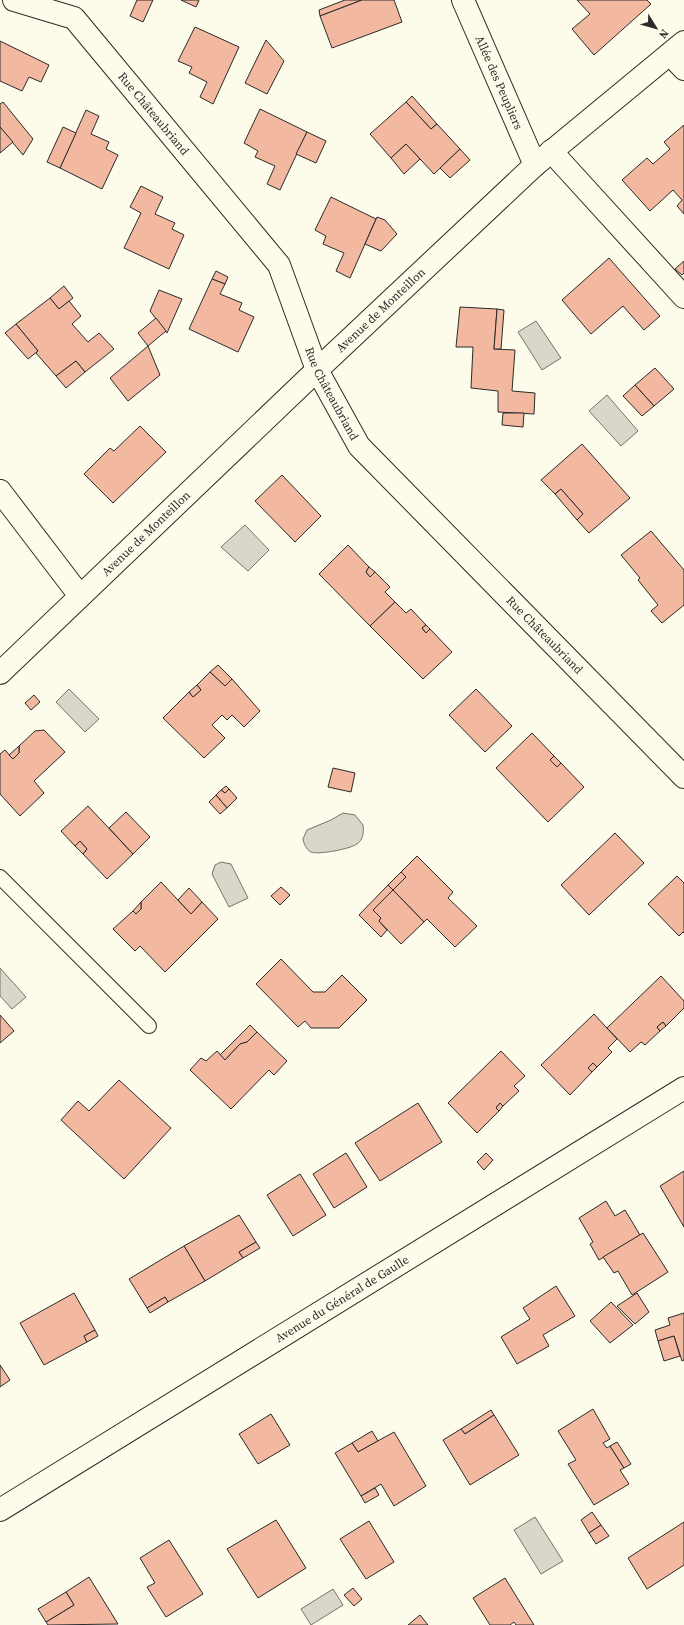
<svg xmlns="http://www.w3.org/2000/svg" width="684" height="1625" viewBox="0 0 684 1625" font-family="'Source Serif 4',serif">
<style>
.water{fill:#d8d7c9;stroke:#74746e}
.building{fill:#f2b8a0;stroke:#2b2b2b}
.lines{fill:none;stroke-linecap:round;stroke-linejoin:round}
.lane-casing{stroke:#2b2b2b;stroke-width:16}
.street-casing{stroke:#2b2b2b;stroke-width:24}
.secondary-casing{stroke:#2b2b2b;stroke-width:24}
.lane{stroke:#fdfbea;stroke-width:14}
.street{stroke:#fdfbea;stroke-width:22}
.secondary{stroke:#fdfbea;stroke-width:22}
.labels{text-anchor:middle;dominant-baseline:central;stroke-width:3;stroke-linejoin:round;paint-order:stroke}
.street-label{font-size:12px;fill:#2b2b2b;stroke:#fdfbea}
</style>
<rect width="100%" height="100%" fill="#fdfbea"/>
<!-- water -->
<g class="water">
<polygon points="536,321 561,358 542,370 518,332"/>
<polygon points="607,395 638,431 621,446 589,411"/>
<polygon points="245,525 269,550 248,571 221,547"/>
<polygon points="69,689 99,719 85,732 56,702"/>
<path d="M343,813L355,815L363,825C364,832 363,840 357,844C350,849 318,855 311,852C306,849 304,844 303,839L307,830L331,820Z"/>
<polygon points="221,862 231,864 248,898 229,907 212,874 215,865"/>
<polygon points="0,968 26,997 12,1009 0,996"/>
<polygon points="535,1517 563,1561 541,1574 514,1530"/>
<polygon points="333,1589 343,1605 311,1625 301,1609"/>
</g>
<!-- building -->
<g class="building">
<polygon points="137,0 153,0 143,22 130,16"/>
<polygon points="181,0 199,0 196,7"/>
<polygon points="345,0 362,0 320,16 319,10"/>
<polygon points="362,0 394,0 402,22 332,48 320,16"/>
<polygon points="577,0 647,0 651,4 594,55 572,29 590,14"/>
<polygon points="195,27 239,47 213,104 200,97 207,82 189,73 192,67 178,61"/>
<polygon points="266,40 284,61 267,94 245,83"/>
<polygon points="0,41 49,65 41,82 29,77 22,91 0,81"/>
<polygon points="412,96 437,124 431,129 406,102"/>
<polygon points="3,102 33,139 23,155 0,127 0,104"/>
<polygon points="406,102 431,129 437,124 460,149 434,174 406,144 391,158 370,134"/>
<polygon points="260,109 307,132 280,190 267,184 275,166 255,157 258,151 244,143"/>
<polygon points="86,110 99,116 91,134 109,142 106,149 118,155 102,189 60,168"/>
<polygon points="684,125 684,214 677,206 682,200 673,190 650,211 622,180 647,158 653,164 670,149 664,142"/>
<polygon points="0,127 13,142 0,153"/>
<polygon points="63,127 76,133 60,168 47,162"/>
<polygon points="307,132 326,141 316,163 296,154"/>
<polygon points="406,144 420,159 404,174 391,158"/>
<polygon points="460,149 470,160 450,178 440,168"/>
<polygon points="141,186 163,197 155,214 175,223 172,229 184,235 169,269 124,248 141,213 130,207"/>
<polygon points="331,197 376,219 350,278 336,271 344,253 323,244 326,236 315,230"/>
<polygon points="377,217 385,220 397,234 381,251 365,244"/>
<polygon points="609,258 660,316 644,330 623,306 591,334 562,300"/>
<polygon points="684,261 684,273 682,275 675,269"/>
<polygon points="216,271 228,277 225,284 212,279"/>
<polygon points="212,279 225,284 220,294 242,303 239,310 254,317 238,352 189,329"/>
<polygon points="64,286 73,298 59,309 50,298"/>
<polygon points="159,290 182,299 167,333 150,311"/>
<polygon points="50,298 59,309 69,301 81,316 72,324 88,342 99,333 114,349 85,372 76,361 56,376 36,353 38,351 16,324"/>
<polygon points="460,307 497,309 494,349 515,350 512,391 535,393 534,414 498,412 498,391 471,388 473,347 456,347"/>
<polygon points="497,309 504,310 501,349 494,349"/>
<polygon points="156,318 166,331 148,346 138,333"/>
<polygon points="16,324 38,351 28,359 5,333"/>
<polygon points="148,346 160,375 128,401 110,378"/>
<polygon points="76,361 85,372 66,388 56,376"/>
<polygon points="655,368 674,389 654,406 635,385"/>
<polygon points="635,385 654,406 642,416 623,396"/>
<polygon points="503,413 524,413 523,427 502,425"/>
<polygon points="140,426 166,452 113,503 84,474 110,448 114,451"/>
<polygon points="582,444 630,498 589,533 577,520 583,514 561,489 555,494 541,480"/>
<polygon points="282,475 321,516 295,542 255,501"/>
<polygon points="561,489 583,514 577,520 555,494"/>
<polygon points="651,531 684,570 684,605 662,623 651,611 658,605 638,580 640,578 621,555"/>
<polygon points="348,545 369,567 366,572 370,577 375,572 390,587 385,592 395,602 370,626 319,574"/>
<polygon points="369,567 375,572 370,577 366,572"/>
<polygon points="395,602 406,613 411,609 426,625 422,628 426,633 430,629 452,652 423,679 370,626"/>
<polygon points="426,625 430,629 426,633 422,628"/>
<polygon points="218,665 232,679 225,686 210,672"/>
<polygon points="210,672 225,686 232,679 260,711 244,727 232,715 227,720 222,715 212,725 225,738 204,758 163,718 189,692 193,697 201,690 197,685"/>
<polygon points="197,685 201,690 193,697 189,692"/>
<polygon points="476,689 512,726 485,752 449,715"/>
<polygon points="34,695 40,702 31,710 25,703"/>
<polygon points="44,730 65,752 34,781 44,793 20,816 0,794 0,754 5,750 13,759 19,753 19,746 35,731"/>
<polygon points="532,733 554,756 550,760 557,767 561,763 584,787 548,822 496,768"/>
<polygon points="19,746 19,753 13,759 9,755"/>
<polygon points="554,756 561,763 557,767 550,760"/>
<polygon points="333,768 355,773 351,792 328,787"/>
<polygon points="226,786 229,789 225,793 221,790"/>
<polygon points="229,789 237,798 227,808 216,795 221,790 225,793"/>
<polygon points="216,795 227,808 220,814 209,802"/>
<polygon points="88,806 133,854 107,879 83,854 87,849 80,841 75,846 61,831"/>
<polygon points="126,812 150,837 133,854 109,828"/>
<polygon points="615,833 644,863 589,915 561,885"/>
<polygon points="80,841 87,849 83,854 75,846"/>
<polygon points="417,856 453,892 448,898 477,926 455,947 427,919 424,922 393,890 406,877 401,872"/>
<polygon points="401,872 406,877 393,890 388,885"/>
<polygon points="677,876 684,883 684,933 683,932 679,936 648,904"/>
<polygon points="161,882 191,914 202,902 218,919 165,972 140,946 135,951 113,929 133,911 136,914 141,909 141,902"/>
<polygon points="388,885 393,890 373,910 381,918 379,921 387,930 381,937 359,915"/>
<polygon points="281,887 290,895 280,905 271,896"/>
<polygon points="189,888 202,902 191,914 178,900"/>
<polygon points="393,890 424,922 401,944 379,921 381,918 373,910"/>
<polygon points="141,902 141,909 136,914 133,911"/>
<polygon points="281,959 313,992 325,992 342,975 367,1000 339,1028 311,1028 305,1021 298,1027 256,984"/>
<polygon points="661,976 684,1001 684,1008 666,1026 663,1022 657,1027 660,1031 645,1045 641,1042 630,1052 607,1028"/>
<polygon points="594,1014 617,1039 608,1048 612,1052 597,1067 593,1063 588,1068 592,1072 570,1095 541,1065"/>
<polygon points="0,1015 14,1031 0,1043"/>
<polygon points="663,1022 666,1026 660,1031 657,1027"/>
<polygon points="250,1025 257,1032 247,1042 240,1044 225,1060 220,1055"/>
<polygon points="257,1032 287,1061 274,1075 269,1070 231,1109 190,1070 201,1058 206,1061 217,1051 225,1060 240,1044 247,1042"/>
<polygon points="501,1051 525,1076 514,1086 519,1091 503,1106 500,1103 496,1108 499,1111 477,1133 448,1103"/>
<polygon points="593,1063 597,1067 592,1072 588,1068"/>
<polygon points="119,1080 171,1128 124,1179 61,1120 78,1101 89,1111"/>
<polygon points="418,1103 442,1142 380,1181 355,1143"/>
<polygon points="500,1103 503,1106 499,1111 496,1108"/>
<polygon points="346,1153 367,1187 334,1208 313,1174"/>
<polygon points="486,1153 493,1160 484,1170 477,1162"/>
<polygon points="684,1171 684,1227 660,1186"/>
<polygon points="300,1174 326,1215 293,1236 267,1195"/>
<polygon points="606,1201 615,1216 625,1210 640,1235 599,1260 590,1244 593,1242 579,1218"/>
<polygon points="239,1215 256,1242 239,1252 243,1258 205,1281 184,1246"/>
<polygon points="643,1233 668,1272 632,1295 618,1271 614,1273 603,1257"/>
<polygon points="256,1242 260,1248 243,1258 239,1252"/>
<polygon points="184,1246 205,1281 168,1302 165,1297 147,1308 129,1279"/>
<polygon points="556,1286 575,1316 543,1335 549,1346 517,1364 501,1337 530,1319 523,1308"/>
<polygon points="74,1293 95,1330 84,1336 87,1342 44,1365 20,1323"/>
<polygon points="637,1293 649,1312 635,1324 617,1306"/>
<polygon points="165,1297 168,1302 150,1313 147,1308"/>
<polygon points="611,1302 633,1325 610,1343 590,1321"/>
<polygon points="684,1313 684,1360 682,1361 674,1336 658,1341 655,1330 670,1325 668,1318"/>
<polygon points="95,1330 98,1336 87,1342 84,1336"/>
<polygon points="674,1336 680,1356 664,1361 658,1341"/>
<polygon points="0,1365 10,1380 0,1387"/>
<polygon points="593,1409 610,1439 603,1443 607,1448 610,1446 624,1468 620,1470 629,1484 594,1505 568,1464 576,1460 558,1431"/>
<polygon points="491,1410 494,1415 465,1434 461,1429"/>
<polygon points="271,1414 290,1445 258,1464 239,1434"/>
<polygon points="494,1415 519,1455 470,1485 443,1440 461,1429 465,1434"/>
<polygon points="372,1431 378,1441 358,1452 352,1443"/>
<polygon points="394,1432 426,1486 394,1506 381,1484 361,1496 335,1453 352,1443 358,1452"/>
<polygon points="617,1442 631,1464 624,1468 610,1446"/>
<polygon points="375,1488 379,1495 365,1503 361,1496"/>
<polygon points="592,1512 601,1525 589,1533 581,1520"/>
<polygon points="276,1520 306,1568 258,1598 227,1549"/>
<polygon points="369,1521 394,1562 366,1579 340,1539"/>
<polygon points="684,1522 684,1565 647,1589 628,1558"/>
<polygon points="601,1525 609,1536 596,1544 589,1533"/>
<polygon points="169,1540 203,1594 166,1617 147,1587 155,1583 140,1558"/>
<polygon points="89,1577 118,1624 48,1625 46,1622 74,1605 66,1592"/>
<polygon points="505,1578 534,1625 516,1625 514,1622 510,1625 490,1625 473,1598"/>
<polygon points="353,1588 362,1599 354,1606 344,1595"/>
<polygon points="66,1592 74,1605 46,1622 38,1609"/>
<polygon points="420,1615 428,1625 408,1625"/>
</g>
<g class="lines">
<defs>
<polyline id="lane" points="0,877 149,1026"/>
<g id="street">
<path id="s1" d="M14,0L74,18L279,265L317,370L359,446L684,777"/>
<path id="s2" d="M463,0L535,165"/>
<polyline points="670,54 684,69"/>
<polyline points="551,151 684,297"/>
<polyline points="0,491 80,596"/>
<path id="s3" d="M0,673L317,370L535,165L684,42"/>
</g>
<g id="secondary">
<path id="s4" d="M0,1510L684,1088"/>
</g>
</defs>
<!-- lane casing -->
<use href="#lane" class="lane-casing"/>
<!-- street casing -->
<use href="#street" class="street-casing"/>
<!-- secondary casing -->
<use href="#secondary" class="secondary-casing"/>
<!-- lane -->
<use href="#lane" class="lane"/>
<!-- street -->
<use href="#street" class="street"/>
<!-- secondary -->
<use href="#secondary" class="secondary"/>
</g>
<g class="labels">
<!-- street labels -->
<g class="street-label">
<text stroke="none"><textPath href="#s2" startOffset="90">Allée des Peupliers</textPath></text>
<text stroke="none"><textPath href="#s1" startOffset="187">Rue Châteaubriand</textPath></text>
<text stroke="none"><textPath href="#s3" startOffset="526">Avenue de Monteillon</textPath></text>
<text stroke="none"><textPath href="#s1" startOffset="523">Rue Châteaubriand</textPath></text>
<text stroke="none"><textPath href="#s3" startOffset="202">Avenue de Monteillon</textPath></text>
<text stroke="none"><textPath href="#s1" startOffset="847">Rue Châteaubriand</textPath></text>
<text stroke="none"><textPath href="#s4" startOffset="402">Avenue du Général de Gaulle</textPath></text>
</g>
</g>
<!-- north arrow -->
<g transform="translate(656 28) rotate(127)" stroke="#fdfbea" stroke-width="3" paint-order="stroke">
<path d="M0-3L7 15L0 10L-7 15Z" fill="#2b2b2b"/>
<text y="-6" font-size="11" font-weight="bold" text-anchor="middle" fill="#2b2b2b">N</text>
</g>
</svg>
